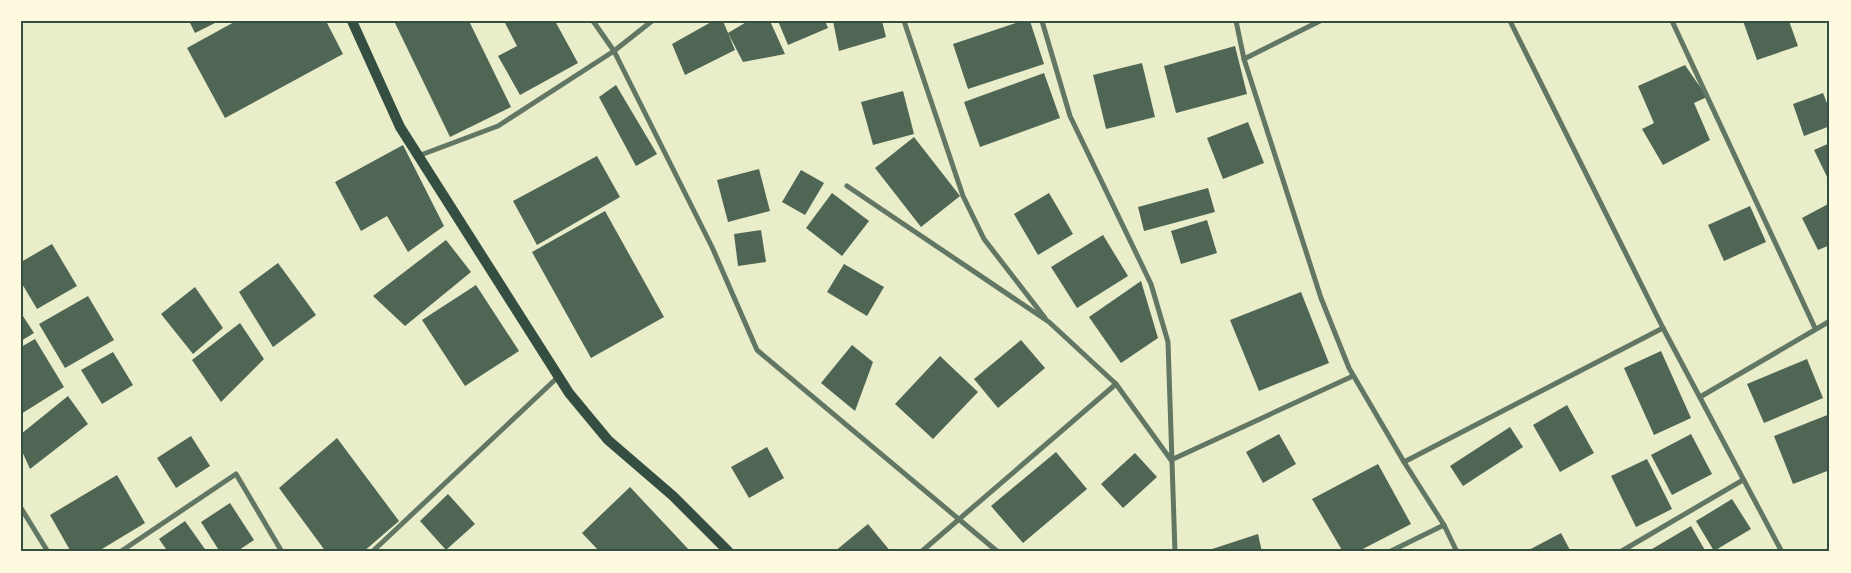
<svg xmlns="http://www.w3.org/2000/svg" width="1851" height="573" viewBox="0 0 1851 573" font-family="Lora,serif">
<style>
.building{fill:#4f6655}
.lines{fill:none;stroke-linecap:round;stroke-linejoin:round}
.minor{stroke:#617663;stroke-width:5}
.secondary{stroke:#344e41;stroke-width:10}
.neatline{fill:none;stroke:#344e41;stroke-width:2}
</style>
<rect width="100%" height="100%" fill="#e9edc9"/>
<!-- building -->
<g class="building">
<polygon points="189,21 219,21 195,33"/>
<polygon points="236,21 326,21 343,54 225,118 187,48"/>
<polygon points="394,21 469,21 511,107 450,137"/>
<polygon points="504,21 555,21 578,63 520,95 498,56 517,46"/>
<polygon points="713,21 723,21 728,33 748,21 770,21 785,54 743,62 728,33 735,50 685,75 672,44"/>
<polygon points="778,21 825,21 828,28 788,45"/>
<polygon points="833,21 882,21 886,37 839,51"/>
<polygon points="1022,21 1030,21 1044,64 968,89 953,44"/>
<polygon points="1743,21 1789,21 1798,46 1757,60"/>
<polygon points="1235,46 1247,94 1176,113 1164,66"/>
<polygon points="1142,63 1155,117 1106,129 1093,75"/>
<polygon points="1685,65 1707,97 1694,103 1710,140 1663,165 1642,129 1654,123 1638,86"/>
<polygon points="1044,73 1060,118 980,147 964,102"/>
<polygon points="616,85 657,154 636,166 599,97"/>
<polygon points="903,91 914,134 873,145 861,102"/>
<polygon points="1823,93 1830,111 1830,126 1804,136 1793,104"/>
<polygon points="1248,122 1264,163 1223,179 1207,138"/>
<polygon points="914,137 960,196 921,227 875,168"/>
<polygon points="1830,143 1830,183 1814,150"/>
<polygon points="403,145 444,226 408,252 387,216 361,231 335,182"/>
<polygon points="597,156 620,197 537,245 513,201"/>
<polygon points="759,169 770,211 728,222 717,180"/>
<polygon points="801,170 824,183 805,215 782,202"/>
<polygon points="1208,188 1215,212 1144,231 1138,207"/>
<polygon points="832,193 869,221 842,256 806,228"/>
<polygon points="1049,193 1073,234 1038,255 1014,214"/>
<polygon points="1830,203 1830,245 1818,250 1802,218"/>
<polygon points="1750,206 1766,242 1724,261 1708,225"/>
<polygon points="605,211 664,317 591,358 532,252"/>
<polygon points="1207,220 1217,253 1181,264 1171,231"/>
<polygon points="761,230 766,262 738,266 734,234"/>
<polygon points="1103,235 1128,276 1077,308 1051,267"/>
<polygon points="446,240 471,272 405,326 373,296"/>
<polygon points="52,244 77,286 37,309 21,282 21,262"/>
<polygon points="278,263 316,315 273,347 239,292"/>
<polygon points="844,264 884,287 867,316 827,292"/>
<polygon points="1141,281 1158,338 1121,363 1089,317"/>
<polygon points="476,285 519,351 465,386 422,320"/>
<polygon points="195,287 223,328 193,354 161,314"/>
<polygon points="1301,292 1329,363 1259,391 1230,320"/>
<polygon points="88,296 114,340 65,368 39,324"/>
<polygon points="21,313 34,333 21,341"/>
<polygon points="240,323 264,359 221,402 192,360"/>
<polygon points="35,339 64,387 21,414 21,347"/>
<polygon points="1021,340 1045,368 998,408 974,379"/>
<polygon points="852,345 873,362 855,411 821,383"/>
<polygon points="1661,351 1691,418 1654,435 1624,368"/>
<polygon points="113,352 133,385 102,404 81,370"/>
<polygon points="940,356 978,392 933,439 895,404"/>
<polygon points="1807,359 1823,398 1764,423 1747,384"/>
<polygon points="68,396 88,424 30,469 21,449 21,434"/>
<polygon points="1567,405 1594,453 1560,472 1533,425"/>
<polygon points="1830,414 1830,470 1793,484 1774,436"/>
<polygon points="1510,427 1523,447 1463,486 1450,466"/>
<polygon points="1279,434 1296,464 1263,483 1246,452"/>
<polygon points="1691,434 1712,474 1672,495 1651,455"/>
<polygon points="191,436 210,466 176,488 157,458"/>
<polygon points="337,438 399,521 363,552 326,552 279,488"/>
<polygon points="767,447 784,478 749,498 731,467"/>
<polygon points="1056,452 1087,489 1023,543 991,506"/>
<polygon points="1135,453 1157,477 1123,508 1101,484"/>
<polygon points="1647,459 1672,509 1636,527 1611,476"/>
<polygon points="1378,464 1411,524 1357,552 1343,552 1312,499"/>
<polygon points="117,475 145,523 97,552 71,552 50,515"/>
<polygon points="630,487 691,552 600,552 582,533"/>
<polygon points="448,494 475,524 446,550 420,521"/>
<polygon points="1732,499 1751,529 1714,551 1696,521"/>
<polygon points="230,503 254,540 236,552 220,552 201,522"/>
<polygon points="185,521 207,552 168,552 159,539"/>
<polygon points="868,524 891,552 834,552"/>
<polygon points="1691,526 1706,552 1653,552 1652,549"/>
<polygon points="1561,533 1571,552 1525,552"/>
<polygon points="1258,534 1262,552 1206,552 1206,551"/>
</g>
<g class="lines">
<!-- minor -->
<g class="minor">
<polyline points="593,21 614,51 712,247 757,350 998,552"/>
<polyline points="904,21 963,196 984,239 1045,318"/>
<polyline points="1042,21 1070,116 1151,284 1168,342 1175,552"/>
<polyline points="1236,21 1244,59 1321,298 1349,368 1404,462 1444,525 1457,552"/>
<polyline points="1510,21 1663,328 1782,552"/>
<polyline points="1672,21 1815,328"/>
<polyline points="1244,59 1320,21"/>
<polyline points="418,156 498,126 614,51 652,21"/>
<polyline points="847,186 1049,322 1116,384 1171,460 1353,376"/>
<polyline points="1700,397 1830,321"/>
<polyline points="1404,462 1663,328"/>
<polyline points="21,508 48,552"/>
<polyline points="120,552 236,474 282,552"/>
<polyline points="372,552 558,377"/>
<polyline points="921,552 1116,384"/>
<polyline points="1389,552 1444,525"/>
<polyline points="1620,552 1743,480"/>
</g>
<!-- secondary -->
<polyline class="secondary" points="352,21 400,127 569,393 608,440 673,496 729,552"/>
</g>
<!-- border -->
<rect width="1851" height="573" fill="none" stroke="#fefae0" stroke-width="45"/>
<rect x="22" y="22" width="1806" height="528" class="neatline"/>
</svg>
